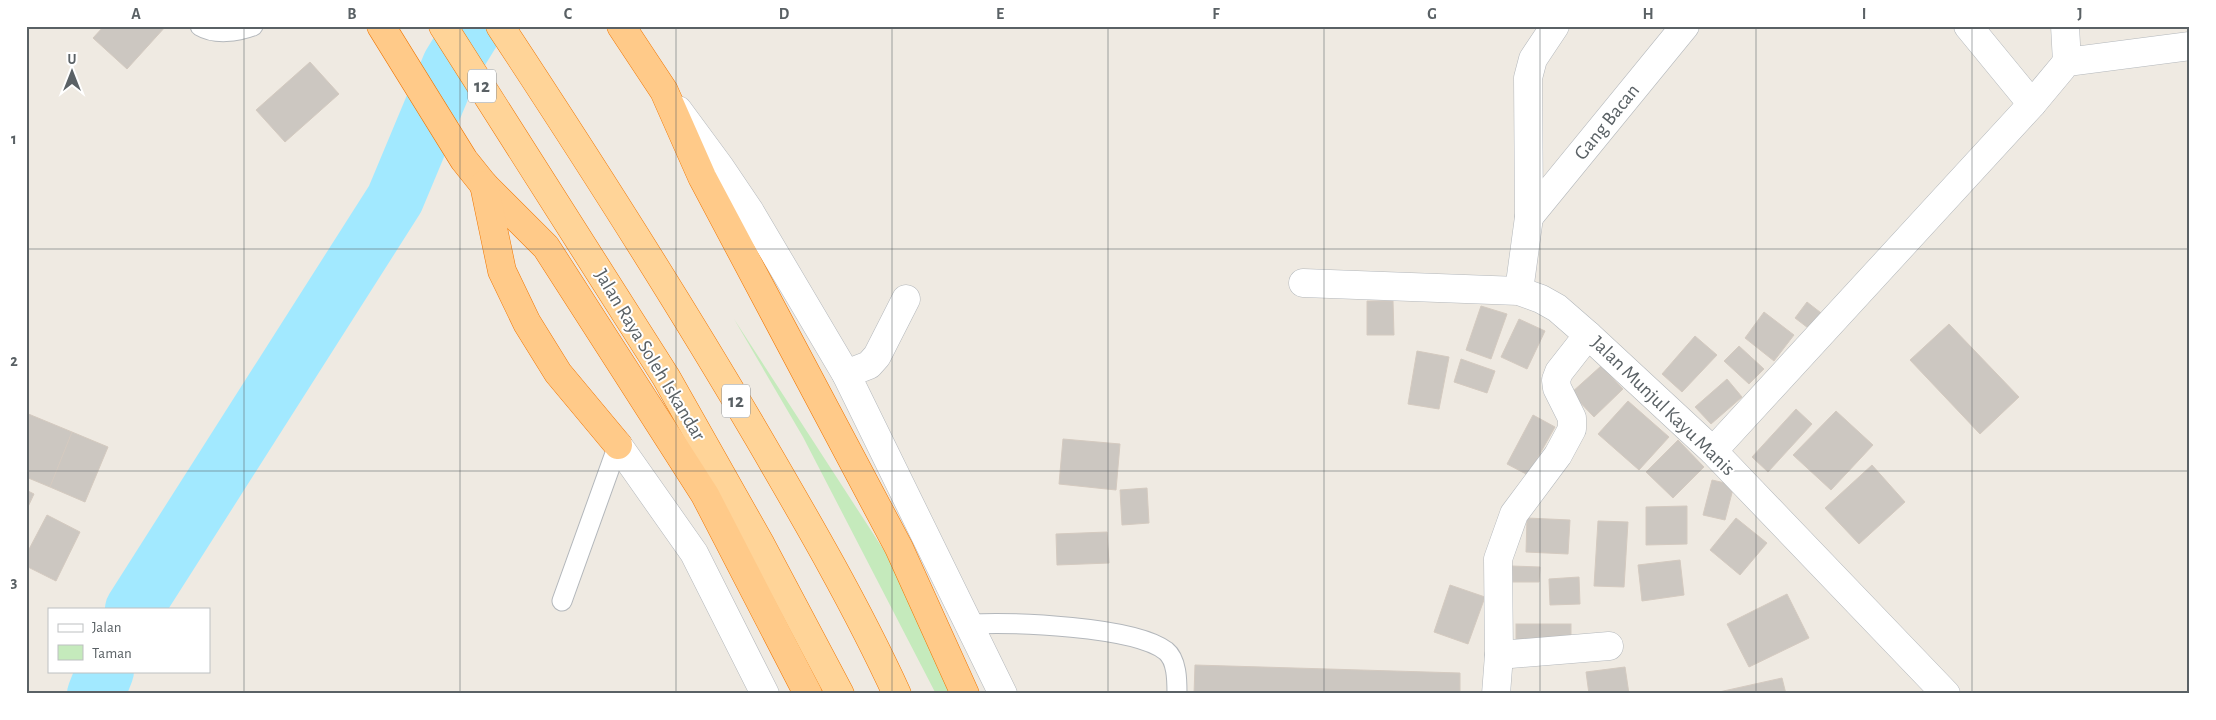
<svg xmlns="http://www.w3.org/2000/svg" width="2216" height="720" viewBox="0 0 2216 720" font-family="'Alegreya Sans',sans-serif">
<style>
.green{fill:#c5eabc}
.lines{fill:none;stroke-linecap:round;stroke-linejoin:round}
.river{stroke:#a2e9ff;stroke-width:58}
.building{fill:#ccc7c1;stroke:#d4cac0}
.service-casing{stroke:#b3b7bb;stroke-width:21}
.minor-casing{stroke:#b3b7bb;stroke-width:29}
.trunk-casing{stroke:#f17600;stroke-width:29}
.motorway-casing{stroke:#f17600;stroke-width:29}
.service{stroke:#fff;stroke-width:19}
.minor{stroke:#fff;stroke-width:28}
.trunk{stroke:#ffd498;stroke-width:28}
.motorway{stroke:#ffca89;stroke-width:28}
.grid{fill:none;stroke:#5a6165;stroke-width:1;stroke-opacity:0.55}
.labels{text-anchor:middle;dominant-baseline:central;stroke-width:4;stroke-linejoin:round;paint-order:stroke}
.shield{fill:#fff;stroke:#8c9093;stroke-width:1}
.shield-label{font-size:19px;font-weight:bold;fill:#5a6165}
.street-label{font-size:20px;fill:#5a6165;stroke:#fff}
.neatline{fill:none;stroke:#5a6165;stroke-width:2}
.grid-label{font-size:16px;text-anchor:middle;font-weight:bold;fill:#5a6165}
</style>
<rect width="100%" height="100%" fill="#efeae2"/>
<!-- green -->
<polygon class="green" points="734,319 911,592 958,694 936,694 803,437"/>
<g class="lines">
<!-- river -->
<g class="river">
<polyline points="134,609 395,199 451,65 475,26"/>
<polyline points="96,694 105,671"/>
</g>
</g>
<!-- building -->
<g class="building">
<polygon points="104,26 166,26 127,69 93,38"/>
<polygon points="310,62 339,94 285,142 256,110"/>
<polygon points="1367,301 1393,301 1394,335 1367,335"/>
<polygon points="1807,302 1825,316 1812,331 1795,318"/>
<polygon points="1481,306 1507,314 1491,359 1466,350"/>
<polygon points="1764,312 1794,335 1774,361 1745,338"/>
<polygon points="1519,319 1545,331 1527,369 1501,357"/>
<polygon points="1949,324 2019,397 1980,434 1910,360"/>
<polygon points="1695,336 1717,355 1682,392 1662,374"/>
<polygon points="1739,346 1764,369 1749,384 1724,361"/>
<polygon points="1417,351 1449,357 1439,409 1408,404"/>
<polygon points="1461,359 1495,371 1487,393 1454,382"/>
<polygon points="1601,366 1623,389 1594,417 1571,393"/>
<polygon points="1727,379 1742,397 1711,424 1695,407"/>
<polygon points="1628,401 1669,437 1639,470 1598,434"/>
<polygon points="1796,409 1812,424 1768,472 1752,457"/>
<polygon points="1836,411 1873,445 1831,490 1793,455"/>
<polygon points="26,413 72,432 50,487 26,477"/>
<polygon points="1533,415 1555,427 1528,475 1507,464"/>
<polygon points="72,432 108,447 85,502 50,487"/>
<polygon points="1063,439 1120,444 1116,490 1059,484"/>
<polygon points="1678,440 1704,467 1673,498 1646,472"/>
<polygon points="1872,465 1905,502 1859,544 1825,508"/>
<polygon points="1712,480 1734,485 1725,520 1703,515"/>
<polygon points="1147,488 1149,523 1122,525 1120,490"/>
<polygon points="26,490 34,494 26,511"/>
<polygon points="1687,506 1687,544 1646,545 1646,507"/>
<polygon points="47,515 80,532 56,581 26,566 26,555"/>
<polygon points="1527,518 1570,520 1568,554 1526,552"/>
<polygon points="1736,518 1767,543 1740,575 1710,550"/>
<polygon points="1598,521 1628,522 1624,587 1594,586"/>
<polygon points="1107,532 1109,563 1057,565 1056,534"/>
<polygon points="1680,560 1684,595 1642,601 1638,565"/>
<polygon points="1512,566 1540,567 1539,582 1512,582"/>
<polygon points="1579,577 1580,604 1550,605 1549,579"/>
<polygon points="1450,585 1485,597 1468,644 1434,632"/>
<polygon points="1787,594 1809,638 1749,667 1727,624"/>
<rect x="1516" y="624" width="55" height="18"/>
<polygon points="1195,665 1460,673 1460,694 1194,694"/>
<polygon points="1625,667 1629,694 1589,694 1586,672"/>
<polygon points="1782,678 1786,694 1719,694 1719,692"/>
</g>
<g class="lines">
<defs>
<g id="service">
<path d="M200,26C215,35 237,32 253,26"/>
<polyline points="562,601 618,445"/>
<path d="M970,624C1012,622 1134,626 1166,651C1177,660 1177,680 1177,694"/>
</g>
<g id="minor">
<polyline points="1968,26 2032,104"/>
<polyline points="2065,26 2067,62"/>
<polyline points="678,110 720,167 749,210 846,374 1003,694"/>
<polyline points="1529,217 1685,26"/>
<polyline points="1303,283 1519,291 1541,299 1557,308 1588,335 1713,451 1946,694"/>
<polyline points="1519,291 1529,217 1528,78 1533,59 1555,26"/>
<polyline points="846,374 869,365 877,356 906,299"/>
<polyline points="618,445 694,553 765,694"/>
<polyline points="1713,451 2032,104 2067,62 2190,46"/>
<polyline points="1499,655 1609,646"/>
<polyline points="1496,694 1499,655 1498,559 1514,514 1558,455 1572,429 1572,418 1557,388 1556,380 1559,372 1588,335"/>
</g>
<g id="trunk">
<polyline points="443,26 666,377 761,545 840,694"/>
<path d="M500,26C589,161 676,297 758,437C807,521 856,605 897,694"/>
</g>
<g id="motorway">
<polyline points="381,26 464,160 484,185 546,247 625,370 705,495 808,694"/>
<polyline points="621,26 664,91 702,177 899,548 965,694"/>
<polyline points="484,185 502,271 527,323 558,373 618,445"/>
</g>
</defs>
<!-- service casing -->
<use href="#service" class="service-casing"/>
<!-- minor casing -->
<use href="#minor" class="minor-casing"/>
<!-- trunk casing -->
<use href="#trunk" class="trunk-casing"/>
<!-- motorway casing -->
<use href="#motorway" class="motorway-casing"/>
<!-- service -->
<use href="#service" class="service"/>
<!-- minor -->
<use href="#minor" class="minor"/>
<!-- trunk -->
<use href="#trunk" class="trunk"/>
<!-- motorway -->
<use href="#motorway" class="motorway"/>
</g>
<!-- grid -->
<path class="grid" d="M244,26V694M460,26V694M676,26V694M892,26V694M1108,26V694M1324,26V694M1540,26V694M1756,26V694M1972,26V694M26,249H2190M26,471H2190"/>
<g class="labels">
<!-- shield labels -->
<g class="shield">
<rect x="468" y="69.5" width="28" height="33" rx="4"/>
<rect x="722" y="384.5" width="28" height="33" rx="4"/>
</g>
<g class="shield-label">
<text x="482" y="86">12</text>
<text x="736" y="401">12</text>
</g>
<!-- street labels -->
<g class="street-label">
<text transform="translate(1607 122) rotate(-51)">Gang Bacan</text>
<text transform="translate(650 355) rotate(59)">Jalan Raya Soleh Iskandar</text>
<text transform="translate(1663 406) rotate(44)">Jalan Munjul Kayu Manis</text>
</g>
</g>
<!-- border -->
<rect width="2216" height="720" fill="none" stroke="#ffffff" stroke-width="55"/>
<!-- legend -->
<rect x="48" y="608" width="162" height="65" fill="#ffffff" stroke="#bdc0c1"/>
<rect x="58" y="624" width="25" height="8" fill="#ffffff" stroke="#bdc0c1"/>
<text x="92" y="632" font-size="15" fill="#5a6165">Jalan</text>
<rect x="58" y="645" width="25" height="15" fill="#c5eabc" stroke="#bdc0c1"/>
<text x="92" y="658" font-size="15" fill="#5a6165">Taman</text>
<!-- north arrow -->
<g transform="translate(72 72)" stroke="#ffffff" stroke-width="4" paint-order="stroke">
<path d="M0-4L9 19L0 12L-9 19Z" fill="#5a6165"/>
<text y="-8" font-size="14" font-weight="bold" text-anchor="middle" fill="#5a6165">U</text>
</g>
<rect x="28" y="28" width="2160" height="664" class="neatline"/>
<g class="grid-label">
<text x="136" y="19">A</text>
<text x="352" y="19">B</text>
<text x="568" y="19">C</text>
<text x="784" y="19">D</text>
<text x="1000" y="19">E</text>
<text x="1216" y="19">F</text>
<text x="1432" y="19">G</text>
<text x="1648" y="19">H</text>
<text x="1864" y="19">I</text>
<text x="2080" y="19">J</text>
<text x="14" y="144">1</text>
<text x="14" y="366">2</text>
<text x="14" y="587">3</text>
</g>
</svg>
